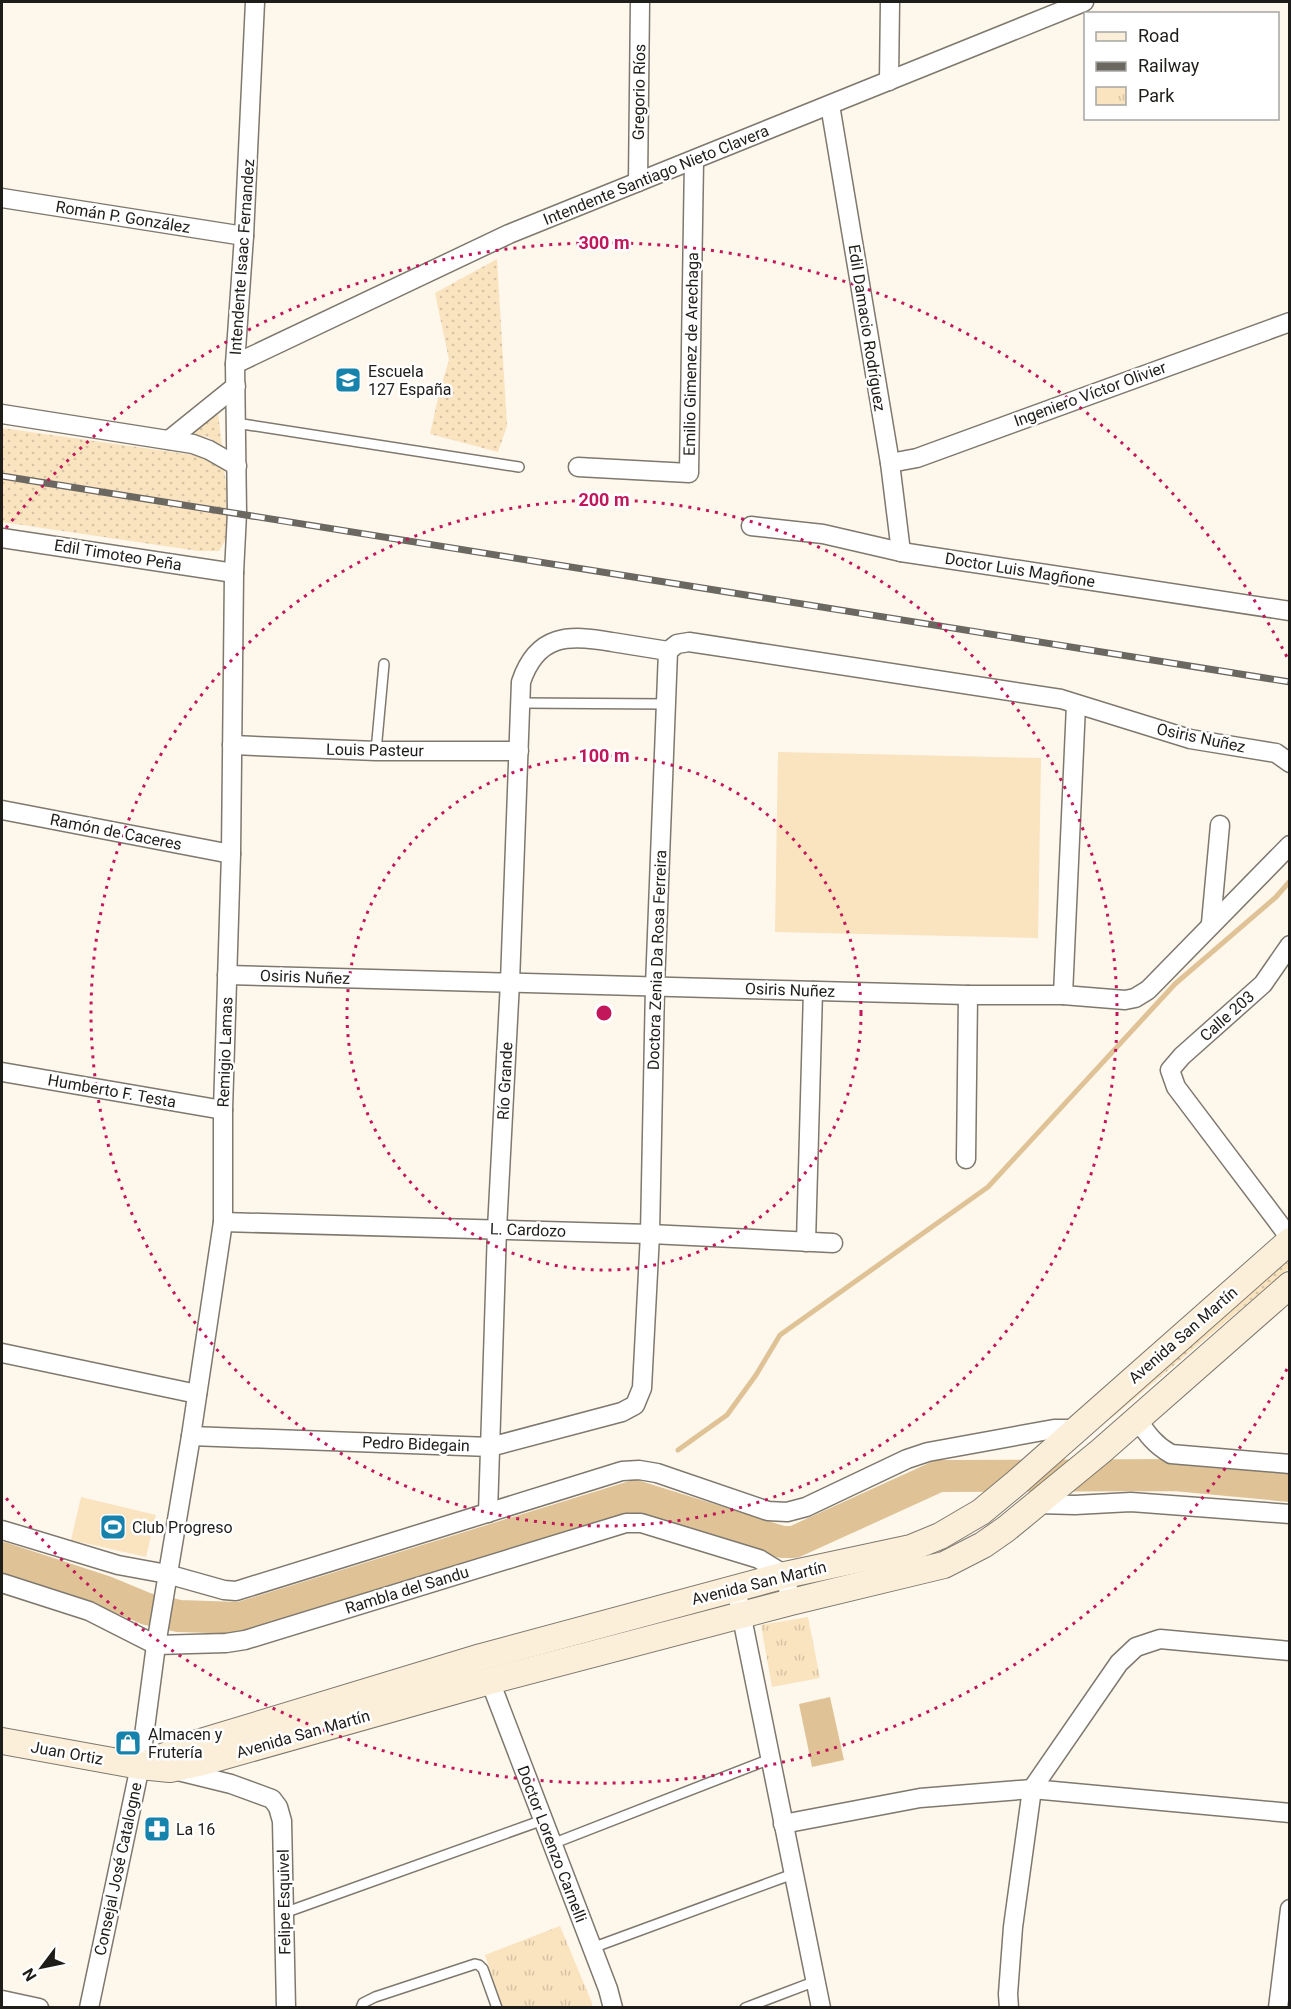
<svg xmlns="http://www.w3.org/2000/svg" width="1291" height="2009" viewBox="0 0 1291 2009" font-family="Roboto,sans-serif">
<style>
.grass{fill:url(#grass-dots)}
.park{fill:url(#park-tufts)}
.pitch{fill:#fae3bf}
.water{fill:#dfc396}
.lines{fill:none;stroke-linecap:round;stroke-linejoin:round}
.stream{stroke:#dfc396;stroke-width:5}
.river{stroke:#dfc396;stroke-width:32}
.lane-casing{stroke:#7e786e;stroke-width:12}
.street-casing{stroke:#7e786e;stroke-width:21}
.secondary-casing{stroke:#7e786e;stroke-width:28}
.lane{stroke:#fff;stroke-width:9}
.street{stroke:#fff;stroke-width:18}
.secondary{stroke:#fbefda;stroke-width:26}
.rail-casing{stroke:#6b6761;stroke-width:7}
.rail{stroke:#fff;stroke-width:4.5;stroke-dasharray:14;stroke-linecap:butt}
.ring{fill:none;stroke:#c2185b;stroke-width:3;stroke-dasharray:3 6}
.labels{text-anchor:middle;dominant-baseline:central;stroke-width:5;stroke-linejoin:round;paint-order:stroke}
.street-label{font-size:16px;fill:#1f1d19;stroke:#fff}
.poi-label{font-size:16px;fill:#1f1d19;stroke:#fff;text-anchor:start}
.centre{fill:#c2185b;stroke:#fff;stroke-width:3}
.ring-label{font-size:18px;text-anchor:middle;font-weight:bold;fill:#c2185b;stroke:#fff;stroke-width:5;stroke-linejoin:round;paint-order:stroke}
</style>
<defs>
<pattern id="grass-dots" width="8" height="8" patternUnits="userSpaceOnUse" patternTransform="scale(1.5)"><rect width="8" height="8" fill="#fae3bf"/><path d="M2 2h.1M6 6h.1" fill="none" stroke="#d6c2a4" stroke-width="1.8" stroke-linecap="round"/></pattern>
<pattern id="park-tufts" width="24" height="20" patternUnits="userSpaceOnUse" patternTransform="scale(1.5)"><rect width="24" height="20" fill="#fae3bf"/><path d="M3 7l-1-3M5 7V3M7 7l1-3M15 17l-1-3M17 17v-4M19 17l1-3" fill="none" stroke="#d6c2a4"/></pattern>
</defs>
<rect width="100%" height="100%" fill="#fef7ec"/>
<!-- grass -->
<g class="grass">
<polygon points="497,259 507,426 498,452 430,434 440,389 449,360 435,293"/>
<polygon points="218,413 222,446 208,437 190,435"/>
<polygon points="2,428 201,456 224,469 228,497 227,538 219,551 198,551 2,522"/>
<polygon points="1285,1261 1289,1264 1288,1269 1113,1417 1093,1429"/>
</g>
<!-- park -->
<g class="park">
<polygon points="808,1617 820,1678 772,1687 761,1625"/>
<polygon points="560,1926 592,2003 592,2007 502,2007 485,1955"/>
</g>
<!-- pitch -->
<g class="pitch">
<polygon points="778,752 1041,758 1038,938 775,932"/>
<polygon points="81,1497 156,1515 146,1557 71,1540"/>
</g>
<!-- water -->
<polygon class="water" points="830,1697 844,1760 812,1767 799,1704"/>
<g class="lines">
<!-- stream -->
<polyline class="stream" points="678,1450 727,1415 756,1375 780,1335 988,1187 1175,984 1276,897 1290,881"/>
<!-- river -->
<polyline class="river" points="2,1558 106,1592 147,1609 179,1616 240,1618 635,1496 782,1542 794,1542 939,1476 1175,1475 1290,1486"/>
<defs>
<g id="lane">
<polyline points="236,423 519,467"/>
<polyline points="520,703 667,704"/>
<polyline points="376,751 384,664"/>
<polyline points="552,1844 770,1759"/>
<polyline points="284,1913 543,1820"/>
<polyline points="592,1948 793,1874"/>
<polyline points="361,2008 363,2003 375,1997 475,1964 479,1965 483,1969 497,2008"/>
<polyline points="745,2008 816,1981"/>
</g>
<g id="street">
<polyline points="889,81 890,2"/>
<polyline points="830,105 890,463 901,552"/>
<polyline points="638,182 640,2"/>
<polyline points="2,198 244,236"/>
<polyline points="235,364 509,234 1084,2"/>
<polyline points="2,414 193,444 209,450 237,466"/>
<polyline points="169,440 236,386"/>
<polyline points="890,463 917,458 1290,322"/>
<polyline points="578,467 689,473 694,160"/>
<polyline points="751,526 823,534 901,552 1290,611"/>
<polyline points="2,538 234,573"/>
<polyline points="668,651 677,644 689,642 1061,699 1190,739 1276,753 1290,763"/>
<polyline points="232,745 376,751 519,751"/>
<polyline points="2,810 231,854"/>
<polyline points="1211,923 1220,825"/>
<polyline points="1290,945 1263,984 1182,1056 1170,1070 1176,1087 1290,1238"/>
<polyline points="227,975 968,995 1063,995 1125,1000 1135,998 1148,990 1290,845"/>
<polyline points="1063,995 1076,705"/>
<polyline points="2,1072 223,1110"/>
<polyline points="966,1159 968,995"/>
<polyline points="223,1222 650,1234 833,1243"/>
<polyline points="806,1242 813,991"/>
<polyline points="2,1353 197,1394"/>
<path d="M1137,1419C1147,1434 1155,1445 1171,1454L1290,1464"/>
<path d="M191,1436L490,1447L622,1412L635,1405L642,1388L650,1234L655,986L668,651C649,648 631,645 612,642C569,634 537,634 521,682L510,982L497,1229L488,1513"/>
<polyline points="1037,1504 1075,1505 1131,1502 1290,1514"/>
<polyline points="2,1530 118,1565 167,1574 224,1590 236,1591 622,1471 639,1470 657,1473 768,1511 787,1512 806,1507 907,1459 928,1452 1054,1429 1076,1429"/>
<polyline points="2,1583 89,1611 156,1645 226,1643 245,1640 626,1523 641,1523 759,1559 785,1575 791,1602"/>
<polyline points="736,1588 821,2008"/>
<polyline points="490,1681 608,1989 613,2008"/>
<polyline points="174,1770 231,1784 272,1799 278,1807 282,1821 286,2008"/>
<polyline points="783,1824 920,1798 1032,1789 1290,1813"/>
<polyline points="2,2000 39,2008"/>
<polyline points="89,2008 140,1766 156,1645 191,1436 223,1222 223,1110 231,854 234,573 237,513 235,364 244,236 255,2"/>
<polyline points="1009,2008 1008,1994 1013,1927 1032,1789 1119,1663 1136,1647 1160,1639 1290,1651"/>
<polyline points="1278,2008 1290,1909"/>
</g>
<g id="secondary">
<polyline points="2,1741 140,1766 170,1769 203,1762 490,1681 791,1602 944,1565 983,1545 1006,1529 1101,1451 1290,1285"/>
<polyline points="151,1762 191,1745 481,1657 785,1575 911,1548 940,1536 981,1512 1016,1483 1290,1241"/>
</g>
</defs>
<!-- lane casing -->
<use href="#lane" class="lane-casing"/>
<!-- street casing -->
<use href="#street" class="street-casing"/>
<!-- secondary casing -->
<use href="#secondary" class="secondary-casing"/>
<!-- lane -->
<use href="#lane" class="lane"/>
<!-- street -->
<use href="#street" class="street"/>
<!-- secondary -->
<use href="#secondary" class="secondary"/>
<defs>
<polyline id="rail" points="2,476 1290,682"/>
</defs>
<!-- rail casing -->
<use href="#rail" class="rail-casing"/>
<!-- rail -->
<use href="#rail" class="rail"/>
</g>
<!-- distance rings -->
<g class="ring">
<circle cx="604" cy="1013" r="257"/>
<circle cx="604" cy="1013" r="513"/>
<path d="M1287 1369A770 770 0 0 1 6 1498M6 528A770 770 0 0 1 1287 657"/>
</g>
<!-- icons -->
<defs>
<symbol id="school-square" viewBox="-11 -11 22 22"><rect x="-9" y="-9" width="18" height="18" rx="4" fill="#1782ab" stroke="#fff"/><path d="M0-5L7-2L0 1L-7-2ZM-4 1L0 2.5L4 1V4Q0 6-4 4Z" fill="#fff"/></symbol>
<symbol id="stadium-square" viewBox="-11 -11 22 22"><rect x="-9" y="-9" width="18" height="18" rx="4" fill="#1782ab" stroke="#fff"/><path d="M0-5a6.5 5 0 1 0 0 10a6.5 5 0 1 0 0-10ZM-3.5-1.8h7v3.6h-7Z" fill="#fff"/></symbol>
<symbol id="shop-square" viewBox="-11 -11 22 22"><rect x="-9" y="-9" width="18" height="18" rx="4" fill="#1782ab" stroke="#fff"/><path d="M-5-2.5h2.3a2.7 3.5 0 0 1 5.4 0H5L5.5 6h-11ZM-1.5-2.5h3a1.5 2.3 0 0 0-3 0Z" fill="#fff"/></symbol>
<symbol id="pharmacy-square" viewBox="-11 -11 22 22"><rect x="-9" y="-9" width="18" height="18" rx="4" fill="#1782ab" stroke="#fff"/><path d="M-2-6h4v4h4v4h-4v4h-4v-4h-4v-4h4Z" fill="#fff"/></symbol>
</defs>
<g fill-rule="evenodd">
<use href="#school-square" x="333" y="365" width="30" height="30"/>
<use href="#stadium-square" x="98" y="1512" width="30" height="30"/>
<use href="#shop-square" x="113" y="1728" width="30" height="30"/>
<use href="#pharmacy-square" x="142" y="1814" width="30" height="30"/>
</g>
<g class="labels">
<!-- street labels -->
<g class="street-label">
<text transform="translate(639 92) rotate(-89)">Gregorio Ríos</text>
<text transform="translate(656 175) rotate(-22)">Intendente Santiago Nieto Clavera</text>
<text transform="translate(123 217) rotate(9)">Román P. González</text>
<text transform="translate(242 257) rotate(-86)">Intendente Isaac Fernandez</text>
<text transform="translate(867 328) rotate(81)">Edil Damacio Rodríguez</text>
<text transform="translate(691 354) rotate(-89)">Emilio Gimenez de Arechaga</text>
<text transform="translate(1090 394) rotate(-20)">Ingeniero Víctor Olivier</text>
<text transform="translate(118 555) rotate(9)">Edil Timoteo Peña</text>
<text transform="translate(1020 570) rotate(9)">Doctor Luis Magñone</text>
<text transform="translate(1201 738) rotate(12)">Osiris Nuñez</text>
<text transform="translate(375 750) rotate(1)">Louis Pasteur</text>
<text transform="translate(116 832) rotate(11)">Ramón de Caceres</text>
<text transform="translate(657 960) rotate(-88)">Doctora Zenia Da Rosa Ferreira</text>
<text transform="translate(305 977) rotate(2)">Osiris Nuñez</text>
<text transform="translate(790 990) rotate(2)">Osiris Nuñez</text>
<text transform="translate(1227 1016) rotate(-42)">Calle 203</text>
<text transform="translate(225 1052) rotate(-88)">Remigio Lamas</text>
<text transform="translate(505 1081) rotate(-87)">Río Grande</text>
<text transform="translate(112 1091) rotate(10)">Humberto F. Testa</text>
<text transform="translate(528 1230) rotate(2)">L. Cardozo</text>
<text transform="translate(1183 1335) rotate(-41)">Avenida San Martín</text>
<text transform="translate(416 1444) rotate(2)">Pedro Bidegain</text>
<text transform="translate(759 1583) rotate(-14)">Avenida San Martín</text>
<text transform="translate(407 1590) rotate(-17)">Rambla del Sandu</text>
<text transform="translate(303 1734) rotate(-16)">Avenida San Martín</text>
<text transform="translate(67 1753) rotate(10)">Juan Ortiz</text>
<text transform="translate(552 1844) rotate(69)">Doctor Lorenzo Carnelli</text>
<text transform="translate(118 1869) rotate(-78)">Consejal José Catalogne</text>
<text transform="translate(284 1902) rotate(-91)">Felipe Esquivel</text>
</g>
<!-- poi labels -->
<g class="poi-label">
<text x="368" y="371">Escuela<tspan x="368" dy="18">127 España</tspan></text>
<text x="132" y="1527">Club Progreso</text>
<text x="148" y="1734">Almacen y<tspan x="148" dy="18">Frutería</tspan></text>
<text x="176" y="1829">La 16</text>
</g>
</g>
<circle cx="604" cy="1013" r="9" class="centre"/>
<g class="ring-label">
<text x="604" y="249">300 m</text>
<text x="604" y="506">200 m</text>
<text x="604" y="762">100 m</text>
</g>
<!-- border -->
<rect width="1291" height="2009" fill="none" stroke="#1f1d19" stroke-width="6"/>
<!-- legend -->
<rect x="1084" y="12" width="195" height="108" fill="#ffffff" stroke="#a5a5a3" stroke-width="1.5"/>
<rect x="1096" y="32" width="30" height="9" fill="#fbefda" stroke="#a5a5a3" stroke-width="1.5"/>
<text x="1138" y="42" font-size="18" fill="#1f1d19">Road</text>
<rect x="1096" y="62" width="30" height="9" fill="#6b6761" stroke="#a5a5a3" stroke-width="1.5"/>
<text x="1138" y="72" font-size="18" fill="#1f1d19">Railway</text>
<rect x="1096" y="87" width="30" height="18" fill="url(#park-tufts)" stroke="#a5a5a3" stroke-width="1.5"/>
<text x="1138" y="102" font-size="18" fill="#1f1d19">Park</text>
<!-- north arrow -->
<g transform="translate(42 1967) rotate(238)" stroke="#ffffff" stroke-width="4.5" paint-order="stroke">
<path d="M0-4.5L10 22L0 15L-10 22Z" fill="#1f1d19"/>
<text y="-9" font-size="16" font-weight="bold" text-anchor="middle" fill="#1f1d19">N</text>
</g>
</svg>
